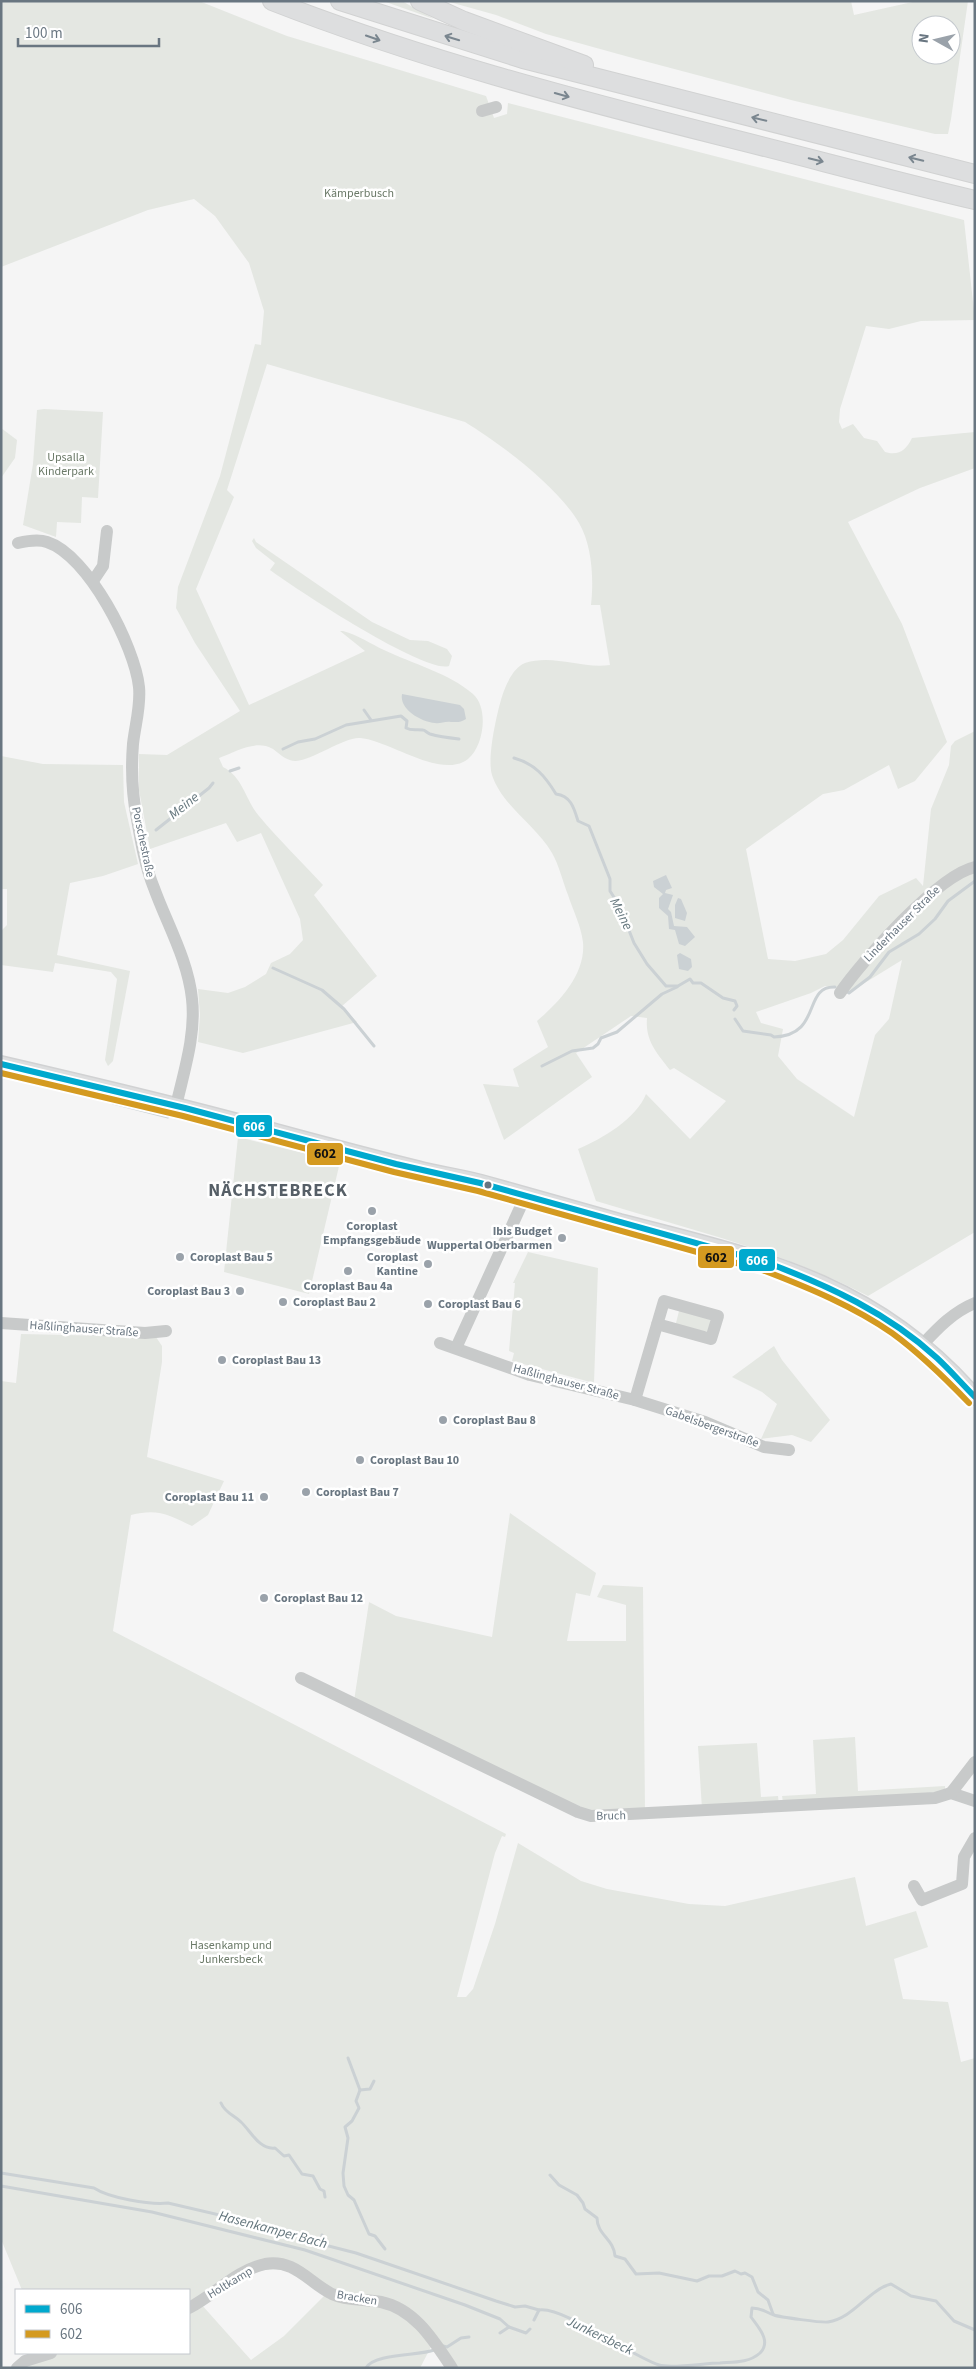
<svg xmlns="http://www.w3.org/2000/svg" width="976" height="2369" viewBox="0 0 976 2369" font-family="'Source Sans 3',sans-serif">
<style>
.green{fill:#e4e7e2;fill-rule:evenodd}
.water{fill:#cbd1d4}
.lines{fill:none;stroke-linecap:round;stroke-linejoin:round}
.stream{stroke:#cbd1d4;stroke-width:3}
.major-casing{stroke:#d1d2d3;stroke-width:18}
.highway-casing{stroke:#d1d2d2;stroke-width:20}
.minor{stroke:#c8caca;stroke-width:12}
.major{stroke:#dddedf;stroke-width:15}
.highway{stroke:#dddedf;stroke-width:18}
.bus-1-casing{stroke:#fff;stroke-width:10}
.bus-2-casing{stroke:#fff;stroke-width:10}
.bus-1{stroke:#00a9ce;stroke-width:6}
.bus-2{stroke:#d49a20;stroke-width:6}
.oneway{stroke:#7a868f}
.bus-dot{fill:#697681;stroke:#fff;stroke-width:2}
.poi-dot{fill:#9aa2aa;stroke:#fff;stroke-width:2}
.labels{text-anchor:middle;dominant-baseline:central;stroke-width:5;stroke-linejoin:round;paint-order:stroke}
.park-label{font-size:12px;fill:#6a7967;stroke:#fff}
.street-label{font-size:12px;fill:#697681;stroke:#fff}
.poi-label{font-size:12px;font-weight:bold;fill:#697681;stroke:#fff;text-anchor:start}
.water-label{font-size:14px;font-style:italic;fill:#64767d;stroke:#fff}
.district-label{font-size:18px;font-weight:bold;letter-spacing:1px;fill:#565f67;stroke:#fff}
.line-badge{stroke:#fff;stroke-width:2}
.badge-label{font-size:14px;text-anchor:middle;font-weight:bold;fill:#fff}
.pale-badge-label{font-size:14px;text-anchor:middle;font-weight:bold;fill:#111}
</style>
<rect width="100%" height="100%" fill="#f5f5f5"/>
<!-- green -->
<g class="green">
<path d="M1,1H199L287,36L486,96L494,118L507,114L508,103L964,220L975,320L921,321L889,329L866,326L840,409L839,422L842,429L853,424L864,438L877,441L885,452C899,456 906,450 912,438L975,432V468L920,488L848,522L902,624L947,742L915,781L898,789L889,765L844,790L823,794L746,849L768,959L795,961L826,954L843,940L879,896L916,878L923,886L931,809L949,765L951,746L955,741L975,731V1232L868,1296C782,1251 688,1229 596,1201L578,1149C602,1139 636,1119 646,1094L690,1139L726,1101L674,1068L670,1070C657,1053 645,1041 647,1018L631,1016L576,1053L592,1077L504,1140L483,1084L519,1087L513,1069L548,1047L537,1021C559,1002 586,974 583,942C581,926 573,910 568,895C563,882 559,865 552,853C536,825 502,806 492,775C487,759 496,717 501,700C504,689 512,668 525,663C554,654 581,669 610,665L600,605H591C594,579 592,545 579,523C558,487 501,444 465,422L267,364L227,490L234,497L196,589L249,705L365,651L340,631H343C358,635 371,644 384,650C413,664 449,673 473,694C489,708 484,746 468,759C441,780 389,740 360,738C344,737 313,760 296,761C286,761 280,754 273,749C255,739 236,752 219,758L223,767C243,777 246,801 259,816C279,840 302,862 323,885L314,895L377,976L342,1006L357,1022L243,1053L198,1042L200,1015L198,989L228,993L245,987L266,974L271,963L290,954L303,940L300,919L261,833L237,842L226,823L150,849L139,790V754L167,755L240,711L195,643L176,608L178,587L220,476L255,344L261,345L264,311L249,263L215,216L194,199L148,210L1,267ZM902,960L889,1019L875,1035L854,1117L797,1079L778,1056L783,1029L761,1023L756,1012L811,993L825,986L850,992Z"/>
<polygon points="383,1 402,1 434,19"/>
<path d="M446,1H851L854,15L917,1H968L951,119L948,134H935L795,101L629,57L546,34L496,15ZM921,25H951V55H921Z"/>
<polygon points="44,409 103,412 98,498 82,497 81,523 57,522 56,537 23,525 33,464 37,410"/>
<polygon points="1,428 17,440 15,458 1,478"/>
<path d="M254,538L256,542L372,622L410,640L428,641L447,649L452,656L449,666C425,674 294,588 270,570L275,563L256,548L252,541Z"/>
<polygon points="1,756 43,764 123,765 124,802 138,864 103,876 70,883 57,955 130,971 113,1061 108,1066 105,1060 117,979 111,972 55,963 53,972 1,965 1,931 7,925 7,889 1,889"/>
<polygon points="238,1137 340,1162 309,1294 224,1272"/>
<polygon points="528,1252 598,1268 594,1383 512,1361 514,1353 509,1351 515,1283 513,1283"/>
<polygon points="680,1307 711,1317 710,1332 675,1327"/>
<path d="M21,1334L156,1337L162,1346V1362L147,1457L224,1481L208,1515L192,1526C169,1515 158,1508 131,1515L113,1631L506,1834L505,1837L502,1836L495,1853L457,1997H466L473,1989L495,1924L518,1843L581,1881L607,1889L689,1904L725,1906L855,1877L866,1926L916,1911L928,1947L894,1959L903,1999L948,2002L961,2062L975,2058V2368H454L433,2343L420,2368H23L46,2353H189V2290H22L1,2239V1381L16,1383ZM277,2269L295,2273L326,2294L284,2336L251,2360L201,2304L254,2271Z"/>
<polygon points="774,1346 782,1360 830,1420 811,1442 792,1435 761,1439 777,1404 762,1392 732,1377"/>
<polygon points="510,1513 596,1573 590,1596 576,1593 567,1641 626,1641 626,1605 597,1597 603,1585 643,1587 645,1812 601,1813 580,1809 354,1701 369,1602 396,1616 492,1637"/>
<polygon points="855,1737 858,1791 945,1786 945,1792 783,1802 782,1796 816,1794 813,1740"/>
<polygon points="757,1743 761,1797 778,1796 779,1805 702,1809 698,1746"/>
</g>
<!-- water -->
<g class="water">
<path d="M402,694L460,705L464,709L466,719C460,723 457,722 451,722C445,721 440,724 435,723C421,722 399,709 402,694Z"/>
<polygon points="666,875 672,888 666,890 665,893 673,895 668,909 671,912 674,926 687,927 695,937 685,946 679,944 675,930 669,929 668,916 659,908 659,898 663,894 654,887 653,881"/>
<polygon points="678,898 681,899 687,913 685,921 675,918 675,905"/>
<polygon points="680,953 691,959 692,967 688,971 679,969 677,955"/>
</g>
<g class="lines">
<!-- stream -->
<g class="stream">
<polyline points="364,710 371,720"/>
<path d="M283,749L298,742L315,739L346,725L401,716L407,721L406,728C412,731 416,729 423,730C425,730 427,733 430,734C437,736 450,738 459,739"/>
<path d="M514,758C535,764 545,776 556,794C571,796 574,808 578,821L589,826L610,879V891L619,905L634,943L647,964L666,986H678L690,979L693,983H701L723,998L735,1001L737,1006L734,1010"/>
<polyline points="230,771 239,768"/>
<polyline points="156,830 209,788 213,783"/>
<polyline points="273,968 322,990 344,1009 374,1046"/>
<polyline points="846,991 849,993 870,977 889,952 919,934 935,919 948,901 975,881"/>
<path d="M735,1019L743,1031L771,1035L774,1037C823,1035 802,986 835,987"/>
<polyline points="542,1066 572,1051 593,1048 598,1044 601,1038 617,1032 662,994 677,987"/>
<polyline points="113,1103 168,1117"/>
<polyline points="348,2058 360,2090 356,2101 359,2108 352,2121 345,2127 348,2138 343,2173 344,2186 348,2195 354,2200 369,2234 375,2236 385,2249"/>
<polyline points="360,2090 370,2089 374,2081"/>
<path d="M221,2103C225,2113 234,2115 241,2122C250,2130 259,2150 275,2148L284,2156L289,2155L302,2174L313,2176L320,2189L324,2191L325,2197"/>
<path d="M1,2173L94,2188C109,2198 150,2205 168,2203L293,2232L313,2242L356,2253L496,2301L515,2307L525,2306L539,2310"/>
<path d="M550,2175L559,2185L577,2195L583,2203L585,2209L597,2218C597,2235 614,2239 615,2256L625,2259L636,2274L659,2273L697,2281L709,2276H722L735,2271L741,2274L745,2273L752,2277L758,2292L768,2300L773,2314"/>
<polyline points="1,2186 152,2212 305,2250 465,2305 500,2319 509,2327"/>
<polyline points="321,2243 322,2235"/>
<path d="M534,2320L539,2310C563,2306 631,2356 659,2365C671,2369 706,2363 720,2363C733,2362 749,2363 760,2353C772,2341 758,2327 751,2317L752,2308C762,2308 765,2312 774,2315C779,2317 823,2323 828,2322C854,2318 868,2290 891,2284L911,2296L936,2301L954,2321L975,2330"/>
<polyline points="500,2333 509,2327 526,2333 530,2329"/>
<polyline points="443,2346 447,2347 461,2338 469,2337"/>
<path d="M366,2368C374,2353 420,2356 434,2350"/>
</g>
<defs>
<path id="major" d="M1,1064C83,1083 164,1102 246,1124C303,1139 360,1155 418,1169C441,1175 466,1178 489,1185C533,1197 576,1210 620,1222C761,1258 875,1282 975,1397"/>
<g id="highway">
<path d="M272,1C418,58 570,98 721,136C806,157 890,180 975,200"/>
<polyline points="340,1 523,59 975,174"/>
<polyline points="420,1 464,21 584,65"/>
</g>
</defs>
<!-- major casing -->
<use href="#major" class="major-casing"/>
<!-- highway casing -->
<use href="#highway" class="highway-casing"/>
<!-- minor -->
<g class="minor">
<polyline points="482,111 496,107"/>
<path d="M18,543C27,541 38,539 47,542C88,555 135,647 139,687C141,706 135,725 133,744C131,769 132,794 137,819C141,842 145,866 154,888C167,924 188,960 192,999C196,1035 184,1071 176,1106"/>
<polyline points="93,581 103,566 107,531"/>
<path d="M840,993C862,961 938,875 975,867"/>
<polyline points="1,1323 145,1333 166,1331"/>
<polyline points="440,1343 530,1375 635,1400 705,1422 764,1447 789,1450"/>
<path d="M923,1344C938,1328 953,1312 975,1303"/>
<polyline points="456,1348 525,1197"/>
<polyline points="635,1400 664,1301 718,1316 711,1339 657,1324"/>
<polyline points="301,1678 578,1812 591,1816 935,1798 951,1793 975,1801"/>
<polyline points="951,1793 975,1762"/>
<polyline points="914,1886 922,1900 962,1884 964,1857 975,1838"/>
<path d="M189,2308C214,2295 237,2270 265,2264C295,2259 308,2282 332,2294C347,2301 365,2299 381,2302C415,2309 434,2341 452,2368"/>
<polyline points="17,2368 25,2361 51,2353"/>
</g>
<!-- major -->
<use href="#major" class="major"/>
<!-- highway -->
<use href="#highway" class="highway"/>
<defs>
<path id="bus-1" d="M1,1064L185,1108L396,1164L480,1183L768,1263C829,1286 888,1313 937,1358C950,1370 962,1384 975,1397"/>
<path id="bus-2" d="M1,1073L183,1116L394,1172L478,1191L765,1271C809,1288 853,1306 892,1333C921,1354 945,1378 969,1403"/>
</defs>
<!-- bus-1 casing -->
<use href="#bus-1" class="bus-1-casing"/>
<!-- bus-2 casing -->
<use href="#bus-2" class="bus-2-casing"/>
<!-- bus-1 -->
<use href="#bus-1" class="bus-1"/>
<!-- bus-2 -->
<use href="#bus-2" class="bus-2"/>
</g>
<!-- one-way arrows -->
<defs><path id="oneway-shaft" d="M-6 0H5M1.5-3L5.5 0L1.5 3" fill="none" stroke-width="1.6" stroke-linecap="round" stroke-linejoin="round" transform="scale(1.25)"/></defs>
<g class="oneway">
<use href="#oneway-shaft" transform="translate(373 38) rotate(19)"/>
<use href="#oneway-shaft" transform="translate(452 38) rotate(-163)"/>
<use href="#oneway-shaft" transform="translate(562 95) rotate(16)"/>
<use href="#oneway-shaft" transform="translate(759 119) rotate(-166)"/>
<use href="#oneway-shaft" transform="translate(916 159) rotate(-166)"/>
<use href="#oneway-shaft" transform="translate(816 160) rotate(14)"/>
</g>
<!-- markers -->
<circle class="bus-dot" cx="488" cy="1185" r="4.5"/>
<g class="poi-dot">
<circle cx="372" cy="1211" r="5"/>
<circle cx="562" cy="1238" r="5"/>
<circle cx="180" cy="1257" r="5"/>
<circle cx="428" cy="1264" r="5"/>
<circle cx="348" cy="1271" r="5"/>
<circle cx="240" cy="1291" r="5"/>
<circle cx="283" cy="1302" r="5"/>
<circle cx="428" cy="1304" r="5"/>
<circle cx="222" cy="1360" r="5"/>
<circle cx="443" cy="1420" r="5"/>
<circle cx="360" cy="1460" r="5"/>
<circle cx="306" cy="1492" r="5"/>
<circle cx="264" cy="1497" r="5"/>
<circle cx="264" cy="1598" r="5"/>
</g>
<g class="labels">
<!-- park labels -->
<g class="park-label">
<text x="359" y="193">Kämperbusch</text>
<text x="66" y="457">Upsalla<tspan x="66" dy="14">Kinderpark</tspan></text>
<text x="231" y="1945">Hasenkamp und<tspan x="231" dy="14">Junkersbeck</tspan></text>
</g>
<!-- street labels -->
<g class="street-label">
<text transform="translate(143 842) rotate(78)">Porschestraße</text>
<text transform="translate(902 924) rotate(-45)">Linderhauser Straße</text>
<text transform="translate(84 1329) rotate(4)">Haßlinghauser Straße</text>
<text transform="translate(566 1382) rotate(15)">Haßlinghauser Straße</text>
<text transform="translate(712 1427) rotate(20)">Gabelsbergerstraße</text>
<text transform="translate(611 1816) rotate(-1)">Bruch</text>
<text transform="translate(230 2283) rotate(-31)">Holtkamp</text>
<text transform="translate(357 2298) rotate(10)">Bracken</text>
</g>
<!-- poi labels -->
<g class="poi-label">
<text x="372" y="1226" text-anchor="middle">Coroplast<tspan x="372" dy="14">Empfangsgebäude</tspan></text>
<text x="552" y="1231" text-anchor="end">Ibis Budget<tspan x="552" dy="14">Wuppertal Oberbarmen</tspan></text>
<text x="190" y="1257">Coroplast Bau 5</text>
<text x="418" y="1257" text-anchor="end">Coroplast<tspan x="418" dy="14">Kantine</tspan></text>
<text x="348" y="1286" text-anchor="middle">Coroplast Bau 4a</text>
<text x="230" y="1291" text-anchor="end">Coroplast Bau 3</text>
<text x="293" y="1302">Coroplast Bau 2</text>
<text x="438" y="1304">Coroplast Bau 6</text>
<text x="232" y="1360">Coroplast Bau 13</text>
<text x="453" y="1420">Coroplast Bau 8</text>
<text x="370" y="1460">Coroplast Bau 10</text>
<text x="316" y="1492">Coroplast Bau 7</text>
<text x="254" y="1497" text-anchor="end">Coroplast Bau 11</text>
<text x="274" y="1598">Coroplast Bau 12</text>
</g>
<!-- water labels -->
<g class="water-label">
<text transform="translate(184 806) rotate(-39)">Meine</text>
<text transform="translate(621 914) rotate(63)">Meine</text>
<text transform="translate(273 2230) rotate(15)">Hasenkamper Bach</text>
<text transform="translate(600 2336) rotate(26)">Junkersbeck</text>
</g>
<!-- district labels -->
<g class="district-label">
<text x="278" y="1190">NÄCHSTEBRECK</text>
</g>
</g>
<g class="line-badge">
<rect x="235" y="1114" width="38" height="24" rx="5" fill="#00a9ce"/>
<rect x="306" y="1142" width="38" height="24" rx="5" fill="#d49a20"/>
<rect x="697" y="1245" width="38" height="24" rx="5" fill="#d49a20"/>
<rect x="738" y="1248" width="38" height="24" rx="5" fill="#00a9ce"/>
</g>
<g class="badge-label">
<text x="254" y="1131">606</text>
<text x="757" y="1265">606</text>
</g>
<g class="pale-badge-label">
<text x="325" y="1158">602</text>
<text x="716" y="1262">602</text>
</g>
<!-- border -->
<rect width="976" height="2369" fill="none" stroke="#697681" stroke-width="5"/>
<!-- legend -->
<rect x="15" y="2289" width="175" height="65" fill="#ffffff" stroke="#c3c8cd"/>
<rect x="25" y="2305" width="25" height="8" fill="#00a9ce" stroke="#c3c8cd"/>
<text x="60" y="2314" font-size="15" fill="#697681">606</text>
<rect x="25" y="2330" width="25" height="8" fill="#d49a20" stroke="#c3c8cd"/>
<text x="60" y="2339" font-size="15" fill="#697681">602</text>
<!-- north arrow -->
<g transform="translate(936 40) rotate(278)"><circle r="24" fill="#ffffff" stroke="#c3c8cd"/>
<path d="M0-4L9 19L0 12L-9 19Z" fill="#9aa2aa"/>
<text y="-8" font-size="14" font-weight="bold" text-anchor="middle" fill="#697681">N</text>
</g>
<!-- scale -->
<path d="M18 38v8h141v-8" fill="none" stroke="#697681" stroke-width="2.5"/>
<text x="25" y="38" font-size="15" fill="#697681" stroke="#ffffff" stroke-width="4" paint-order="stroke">100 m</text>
</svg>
